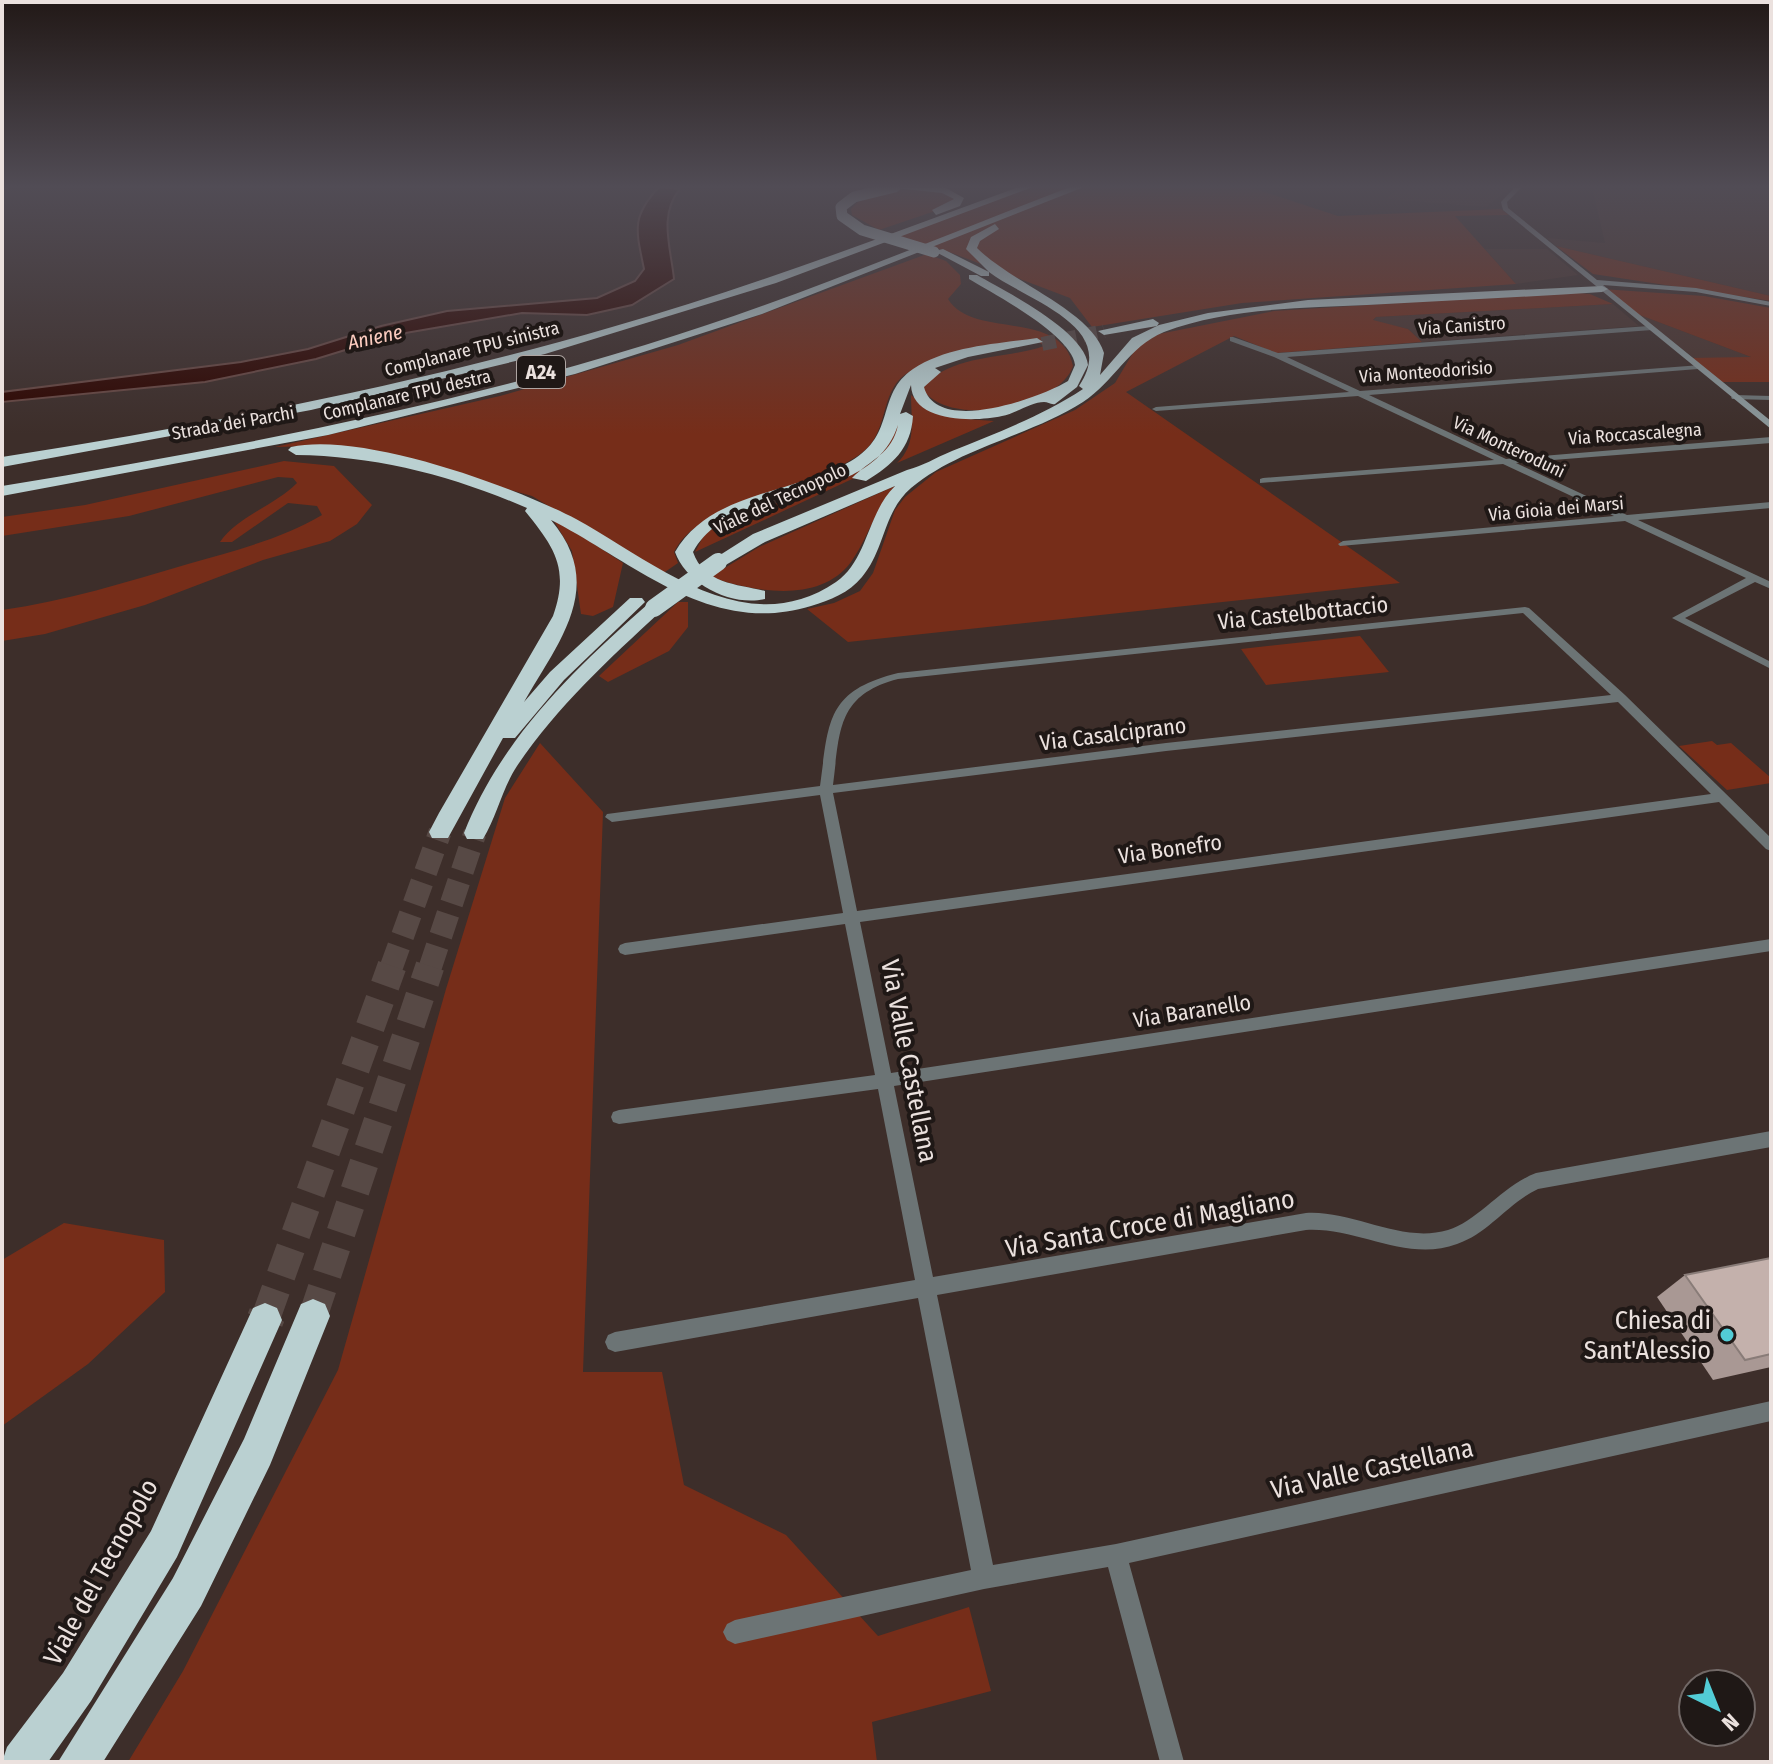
<svg xmlns="http://www.w3.org/2000/svg" width="1773" height="1764" viewBox="0 0 1773 1764" font-family="'Fira Sans Condensed',sans-serif">
<style>
.built{fill:#4a342e}
.green{fill:#762d19}
.water{fill:#2e0600;stroke:#674843;stroke-width:2}
.lines{fill:none;stroke-linecap:round;stroke-linejoin:round}
.highway-tunnel-far3{stroke:#574945;stroke-width:14;stroke-dasharray:14 7;stroke-linecap:butt}
.highway-tunnel-far2{stroke:#574945;stroke-width:23;stroke-dasharray:23 11;stroke-linecap:butt}
.highway-tunnel-far1{stroke:#574945;stroke-width:29;stroke-dasharray:29 15;stroke-linecap:butt}
.highway-tunnel{stroke:#574945;stroke-width:37;stroke-dasharray:37 19;stroke-linecap:butt}
.street{fill:#6c7475;fill-rule:evenodd}
.secondary{fill:#8c999b;fill-rule:evenodd}
.highway{fill:#bad0d1;fill-rule:evenodd}
.rail{stroke:#9c908d;stroke-width:2}
.highway-bridge-far1{stroke:#bad0d1;stroke-width:11}
.highway-bridge{stroke:#bad0d1;stroke-width:18}
.wall{fill:#a99894}
.building{fill:#c4b1ac;stroke:#897c78;stroke-width:2}
.poi-dot{fill:#52ccd6;stroke:#1f1816;stroke-width:3}
.labels{text-anchor:middle;dominant-baseline:central;stroke-width:8;stroke-linejoin:round;paint-order:stroke}
.far-street-label{font-size:18px;fill:#ebe1de;stroke:#1f1816}
.far-water-label{font-size:20px;font-style:italic;fill:#fdcdc0;stroke:#1f1816}
.shield{fill:#1f1816;stroke:#aea5a2;stroke-width:2}
.shield-label{font-size:20px;font-weight:bold;fill:#ebe1de}
.street-label{font-size:22px;fill:#ebe1de;stroke:#1f1816}
.near-street-label{font-size:26px;fill:#ebe1de;stroke:#1f1816}
.near-poi-label{font-size:26px;fill:#ebe1de;stroke:#1f1816;text-anchor:end}
</style>
<rect width="100%" height="100%" fill="#3d2e2a"/>
<!-- built -->
<g class="built">
<polygon points="1398,187 1512,187 1486,207 1387,199"/>
<polygon points="1592,187 1771,187 1771,296 1556,246 1547,238 1605,243"/>
<polygon points="1485,249 1547,249 1578,275 1516,284"/>
<polygon points="1613,304 1639,326 1422,342 1408,329 1373,321 1376,317"/>
<polygon points="1637,314 1754,358 1694,358"/>
</g>
<!-- green -->
<g class="green">
<polygon points="1021,187 1249,187 1338,216 1501,209 1509,215 1455,216 1516,284 1242,303 1092,327 1070,298 952,253 891,234"/>
<polygon points="901,190 938,190 955,200 944,208 879,230 852,215 851,209 859,201"/>
<polygon points="1556,246 1771,296 1771,301 1593,274"/>
<path d="M927,254L946,261L960,275L961,284L948,299C973,340 1062,308 1073,366C1059,409 946,429 922,388C952,353 1005,360 1044,346L1035,339C1002,348 939,357 911,371C879,386 890,430 864,451C815,491 702,497 674,552L678,563L662,574L532,496L381,453L310,446L275,447L500,396L678,345Z"/>
<polygon points="1602,289 1704,296 1771,308 1771,382 1716,382 1687,358 1751,357 1629,311"/>
<polygon points="1567,292 1590,294 1613,304 1376,317 1373,320 1408,329 1422,342 1276,353 1234,336 1126,392 1400,583 848,642 807,609 834,603 860,591 873,573 895,510 905,497 936,472 1075,410 1115,383 1137,346 1159,334 1274,311"/>
<path d="M911,395L926,407L966,419L994,421L897,463C917,444 911,420 911,395Z"/>
<path d="M901,414L897,439L863,474L695,552L705,533L718,525C765,502 854,489 886,448C894,438 897,425 901,414Z"/>
<path d="M284,461L334,466L372,505L357,524L330,541L263,560L145,605L45,634L2,641V610C66,601 127,582 188,564C233,551 282,539 322,515L317,506L288,503L232,542H220C238,516 274,506 297,483L293,478L278,477L129,516L2,536V517L85,505Z"/>
<path d="M895,486C875,509 868,538 851,562C819,605 752,591 710,577L759,547Z"/>
<polygon points="551,516 623,563 613,607 593,616 581,614 572,551"/>
<polygon points="678,602 688,602 688,627 669,651 608,682 599,676"/>
<polygon points="1360,636 1389,672 1266,685 1241,649"/>
<polygon points="1712,741 1717,745 1731,743 1771,778 1771,783 1727,790 1679,746"/>
<polygon points="540,743 603,812 583,1372 662,1372 684,1485 786,1535 878,1636 969,1607 991,1691 872,1722 877,1762 128,1762 183,1671 338,1370 446,989 505,798"/>
<polygon points="64,1223 164,1240 165,1292 88,1364 2,1426 2,1260"/>
</g>
<!-- water -->
<path class="water" d="M659,187L680,189C658,215 671,248 674,279L632,305L587,315L522,313L394,335L316,359L205,382L2,402V392L241,362L308,349L381,326L447,311L597,298L635,281L644,269C636,230 631,217 659,187Z"/>
<g class="lines">
<!-- highway-tunnel-far3 -->
<polyline class="highway-tunnel-far3" points="1042,344 1104,331"/>
<!-- highway-tunnel-far2 -->
<g class="highway-tunnel-far2">
<polyline points="391,968 440,832"/>
<polyline points="430,968 475,833"/>
</g>
<!-- highway-tunnel-far1 -->
<g class="highway-tunnel-far1">
<polyline points="313,1316 430,966"/>
<polyline points="266,1317 392,966"/>
</g>
<!-- highway-tunnel -->
<polyline class="highway-tunnel" points="265,1320 267,1315"/>
<!-- street -->
<g class="street">
<polygon points="1649,326 1652,326 1652,330 1287,357 1360,391 1701,365 1701,369 1698,369 1369,395 1506,459 1771,437 1771,443 1516,463 1627,515 1771,502 1771,508 1638,520 1771,582 1771,589 1755,582 1685,618 1771,662 1771,669 1672,618 1746,578 1625,521 1340,546 1338,544 1343,541 1614,516 1503,464 1260,483 1260,479 1263,478 1494,460 1358,396 1156,411 1152,409 1156,407 1349,392 1274,357 1230,341 1230,337 1233,337 1278,353"/>
<polygon points="1735,395 1771,396 1771,400 1732,399 1731,397"/>
<path d="M1525,607L1529,608L1625,695L1771,838V851L1766,849L1719,802L860,922L891,1073L1771,939V951L894,1086L933,1277L1306,1213C1353,1210 1401,1244 1448,1230C1478,1221 1502,1186 1536,1173L1771,1131V1147L1538,1189C1508,1203 1489,1233 1457,1244C1407,1263 1357,1227 1306,1230L937,1295L993,1565L1116,1544L1771,1401V1421L1129,1563L1184,1762H1160L1108,1567L984,1589L735,1644L727,1640L723,1632L727,1624L735,1620L971,1570L918,1298L615,1352L608,1349L605,1342L608,1335L615,1332L915,1280L878,1089L619,1124L613,1122L611,1117L613,1112L619,1110L875,1075L845,924L625,955L620,953L618,949L620,945L625,943L843,913L820,795L612,822L605,817L607,814L820,786C829,721 826,691 898,673ZM1523,613L1611,695L1166,743L833,785C840,730 837,695 898,679ZM1618,702L1711,794L857,911L833,793L1166,751Z"/>
</g>
<!-- secondary -->
<polygon class="secondary" points="1515,187 1522,187 1507,202 1508,208 1597,280 1696,288 1771,302 1771,306 1696,292 1603,285 1771,421 1771,429 1503,210 1501,202"/>
<!-- highway -->
<g class="highway">
<polygon points="944,187 964,198 960,206 936,215 932,210 954,199 942,193 896,188"/>
<path d="M1019,187H1033L776,283L545,354L311,410L2,467V457C208,425 412,385 612,327C750,288 884,236 1019,187Z"/>
<path d="M1070,187H1084L762,314L575,374L328,435L2,496V486C219,450 435,410 645,345C790,301 929,241 1070,187Z"/>
<path d="M995,224L999,229L980,241L977,248C1012,283 1092,311 1104,353L1100,375L1132,338L1159,325L1208,313L1308,300L1602,286L1608,289L1602,292C1524,297 1445,301 1367,305C1301,308 1226,308 1164,332C1128,347 1115,381 1083,402C1030,436 960,447 911,488C883,512 885,550 862,577C849,593 830,600 811,606C710,637 634,562 551,520C607,586 559,641 524,702L550,672L630,598H642L645,602L564,680L515,738H503L448,838H432L429,832L439,813L553,616C570,568 554,547 525,511L527,508C453,476 377,456 296,455L288,450L291,447C361,431 513,486 576,519C653,561 745,644 836,582C868,560 867,513 895,486L765,542L724,566H712L709,562L753,534L907,470C923,466 935,458 952,451C996,433 1042,416 1083,389L1079,386C1120,326 1027,301 989,272V276H981L934,251L943,249L989,272L966,249L971,237Z"/>
<path d="M969,275H977C1005,291 1085,331 1088,365L1077,387L1055,404C1051,405 1048,402 1044,402C1032,402 1014,414 1002,416C975,422 912,423 911,385L900,414L906,412L913,416C911,449 892,465 866,481L852,478C871,459 892,454 898,425C870,511 733,478 693,552C704,584 737,584 765,591V599C732,607 686,584 675,552C710,491 795,494 851,461C897,434 875,395 913,369C948,346 997,344 1037,338L1043,342L968,357L935,368L941,372L924,387C937,436 1042,397 1068,381L1075,365C1072,335 994,294 969,279Z"/>
<polygon points="1153,319 1159,323 1157,326 1104,335 1098,331"/>
<path d="M654,603L663,608L660,612C609,659 556,708 517,766C502,789 497,816 483,839H467L464,833C501,739 573,670 648,604Z"/>
<polygon points="313,1299 325,1304 330,1316 270,1465 201,1606 103,1762 58,1762 173,1578 244,1439 301,1304"/>
<polygon points="265,1303 277,1308 282,1320 177,1557 91,1701 48,1762 2,1762 7,1747 63,1673 151,1531 253,1308"/>
</g>
<!-- rail -->
<polyline class="rail" points="2,189 9,187"/>
<!-- highway-bridge-far1 -->
<polyline class="highway-bridge-far1" points="895,187 854,197 841,207 842,216 862,230 934,252"/>
<!-- highway-bridge -->
<polyline class="highway-bridge" points="654,608 718,562"/>
</g>
<!-- wall -->
<polygon class="wall" points="1771,1258 1771,1367 1713,1380 1657,1297 1685,1275"/>
<!-- building -->
<polygon class="building" points="1771,1258 1771,1354 1745,1360 1685,1275"/>
<!-- sky -->
<linearGradient id="sky" x2="0" y2="1"><stop stop-color="#221917"/><stop offset="0.43" stop-color="#514c55"/><stop offset="1" stop-color="#514c55" stop-opacity="0"/></linearGradient>
<rect width="1773" height="434" fill="url(#sky)"/>
<!-- markers -->
<circle class="poi-dot" cx="1727" cy="1335" r="8"/>
<g class="labels">
<!-- far-street labels -->
<g class="far-street-label">
<text transform="translate(1462 326) rotate(-4)">Via Canistro</text>
<text transform="translate(472 349) rotate(-14)">Complanare TPU sinistra</text>
<text transform="translate(1426 372) rotate(-4)">Via Monteodorisio</text>
<text transform="translate(407 395) rotate(-13)">Complanare TPU destra</text>
<text transform="translate(233 423) rotate(-10)">Strada dei Parchi</text>
<text transform="translate(1635 434) rotate(-4)">Via Roccascalegna</text>
<text transform="translate(1509 447) rotate(25)">Via Monteroduni</text>
<text transform="translate(780 499) rotate(-25)">Viale del Tecnopolo</text>
<text transform="translate(1556 509) rotate(-5)">Via Gioia dei Marsi</text>
</g>
<!-- far-water labels -->
<g class="far-water-label">
<text transform="translate(375 337) rotate(-12)">Aniene</text>
</g>
<!-- shield labels -->
<rect class="shield" x="517" y="356" width="48" height="32" rx="6"/>
<g class="shield-label">
<text x="541" y="372">A24</text>
</g>
<!-- street labels -->
<g class="street-label">
<text transform="translate(1303 613) rotate(-6)">Via Castelbottaccio</text>
<text transform="translate(1113 734) rotate(-7)">Via Casalciprano</text>
<text transform="translate(1170 849) rotate(-8)">Via Bonefro</text>
<text transform="translate(1192 1011) rotate(-9)">Via Baranello</text>
</g>
<!-- near-street labels -->
<g class="near-street-label">
<text transform="translate(909 1061) rotate(79)">Via Valle Castellana</text>
<text transform="translate(1150 1224) rotate(-10)">Via Santa Croce di Magliano</text>
<text transform="translate(1372 1469) rotate(-12)">Via Valle Castellana</text>
<text transform="translate(101 1572) rotate(-61)">Viale del Tecnopolo</text>
</g>
<!-- near-poi labels -->
<g class="near-poi-label">
<text x="1711" y="1320">Chiesa di<tspan x="1711" dy="30">Sant'Alessio</tspan></text>
</g>
</g>
<!-- border -->
<rect width="1773" height="1764" fill="none" stroke="#ebe1de" stroke-width="8"/>
<!-- north arrow -->
<g transform="translate(1717 1708) rotate(137)"><circle r="38" fill="#1f1816" stroke="#716866" stroke-width="2"/>
<path d="M0-6L14 30L0 20L-14 30Z" fill="#52ccd6"/>
<text y="-12" font-size="22" font-weight="bold" text-anchor="middle" fill="#ebe1de">N</text>
</g>
</svg>
